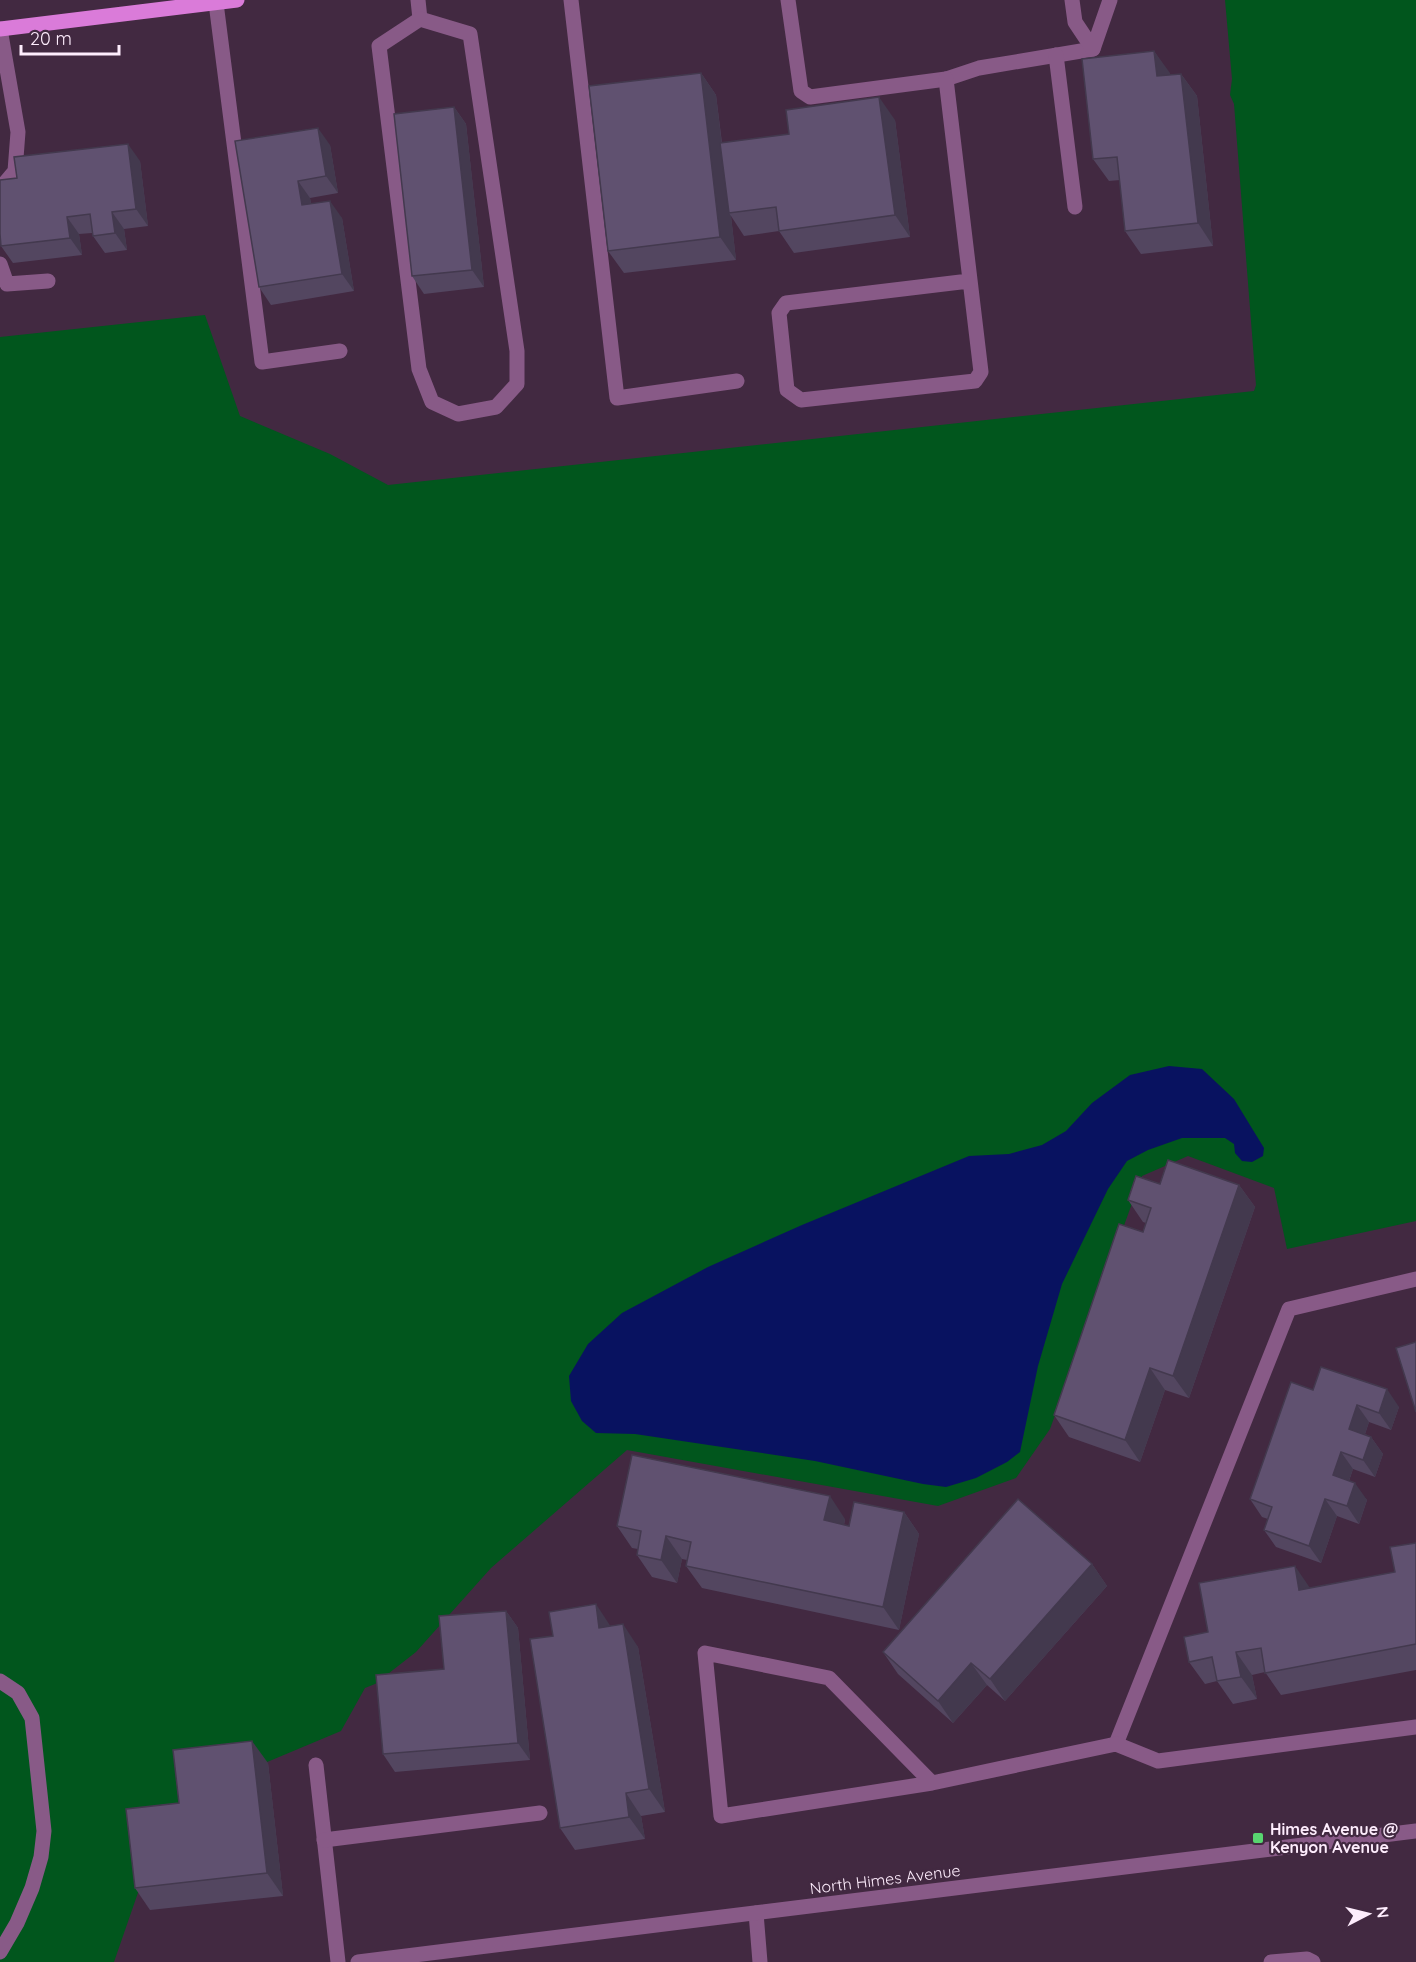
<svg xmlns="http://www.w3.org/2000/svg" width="1416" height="1962" viewBox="0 0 1416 1962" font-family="Quicksand,sans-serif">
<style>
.green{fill:#01561d}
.water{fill:#081260}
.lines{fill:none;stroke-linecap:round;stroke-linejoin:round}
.service{stroke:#885a87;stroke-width:15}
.tertiary{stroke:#885a87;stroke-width:15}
.primary{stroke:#da7bd9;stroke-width:15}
.wall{fill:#534660}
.shaded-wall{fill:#43394e}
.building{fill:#605170;stroke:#43394e;stroke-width:1.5}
.poi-dot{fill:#58d570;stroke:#422941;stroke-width:2}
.labels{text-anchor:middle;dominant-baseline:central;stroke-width:4.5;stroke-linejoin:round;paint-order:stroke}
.poi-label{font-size:16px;font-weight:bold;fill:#feedfd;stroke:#422941;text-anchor:start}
.street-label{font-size:16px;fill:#feedfd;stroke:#422941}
</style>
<rect width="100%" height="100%" fill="#422941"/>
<!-- green -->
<polygon class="green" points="1225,0 1416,0 1416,1221 1287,1249 1274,1188 1188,1156 1142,1176 1050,1429 1016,1478 938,1506 627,1450 491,1568 416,1652 375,1684 365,1688 341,1731 231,1777 141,1884 114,1962 0,1962 0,337 205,315 240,416 330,454 388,485 1254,391 1256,385 1234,104 1230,95 1232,79"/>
<!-- water -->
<polygon class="water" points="1169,1066 1202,1069 1234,1099 1264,1148 1263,1156 1252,1162 1242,1161 1235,1153 1234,1144 1225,1138 1182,1138 1148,1150 1127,1161 1108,1189 1062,1284 1038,1366 1020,1452 1007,1462 976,1478 946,1487 923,1484 815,1461 635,1434 596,1433 582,1421 571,1401 569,1376 588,1344 622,1313 708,1267 802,1225 969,1156 1009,1154 1042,1145 1066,1131 1092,1103 1130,1075"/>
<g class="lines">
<!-- service -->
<g class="service">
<polyline points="418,0 420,19"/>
<polyline points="571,0 617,398 737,381"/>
<polyline points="788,0 801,91 810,97 946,79 979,68 1093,49"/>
<polyline points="1072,0 1075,22 1093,49 1110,0"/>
<polyline points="216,3 262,362 340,351"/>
<polygon points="420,19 470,34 517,351 517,384 496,407 458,414 432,402 419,369 379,46"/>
<polyline points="1056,55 1075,207"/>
<polyline points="946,79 981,372 975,381 801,400 787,390 779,313 786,303 969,281"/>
<polyline points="0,189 15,171 18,132 0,29"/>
<polyline points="0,264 7,284 48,281"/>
<polyline points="0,1681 18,1693 32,1718 44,1831 41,1857 32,1888 17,1923 0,1952"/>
<polyline points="1116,1744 1289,1309 1416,1279"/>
<polyline points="316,1765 338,1962"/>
<polyline points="932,1783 829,1678 705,1653 721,1816 932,1783 1116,1744 1158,1761 1416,1727"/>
<polyline points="324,1840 540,1813"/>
<polyline points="756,1913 760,1962"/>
<polyline points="1271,1962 1307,1959 1313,1962"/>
</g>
<!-- tertiary -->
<polyline class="tertiary" points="358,1962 1416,1831"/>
<!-- primary -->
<polyline class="primary" points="0,29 237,0"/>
</g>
<!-- wall -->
<g class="wall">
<polygon points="1154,51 1170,75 1181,74 1197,96 1213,246 1141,254 1125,231 1120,180 1109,181 1093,159"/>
<polygon points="701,73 716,95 722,143 895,120 910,237 794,253 779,231 744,236 731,216 736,260 624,273 608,251"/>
<polygon points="454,107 466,124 484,287 424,294 412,276"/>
<polygon points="235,141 330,145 338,193 310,198 311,204 342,218 354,291 271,305 259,287"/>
<polygon points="140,161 148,226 124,229 127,250 105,253 93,236 92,233 79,234 82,255 13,263 1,246"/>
<polygon points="1160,1184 1239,1185 1255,1207 1189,1398 1165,1390 1140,1462 1069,1437 1054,1415 1143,1232 1146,1223 1143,1222 1128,1200"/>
<polygon points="1313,1390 1399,1407 1391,1430 1369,1422 1365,1434 1371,1437 1383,1454 1375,1477 1353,1469 1349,1481 1367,1500 1359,1524 1337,1516 1321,1563 1276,1547 1264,1530 1268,1519 1262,1517 1250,1499"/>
<polygon points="904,1512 919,1534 899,1630 702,1588 686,1566 687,1560 682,1559 677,1583 652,1577 637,1555 638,1549 632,1548 617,1526 845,1519 844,1525 849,1526"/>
<polygon points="1416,1543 1416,1670 1281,1695 1265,1672 1252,1675 1257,1699 1233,1704 1217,1681 1205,1684 1189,1662 1208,1632 1310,1588 1395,1572"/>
<polygon points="1092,1564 1107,1586 1005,1701 987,1685 953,1723 898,1674 883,1652"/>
<polygon points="506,1611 518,1628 530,1760 395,1772 383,1754 444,1669"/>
<polygon points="611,1626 638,1647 665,1812 641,1816 645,1839 575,1850 560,1828"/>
<polygon points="268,1763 283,1896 150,1910 135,1888 179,1803"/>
</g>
<!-- shaded-wall -->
<g class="shaded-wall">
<polygon points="1154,51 1170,73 1173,99 1157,76"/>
<polygon points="701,73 716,95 730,213 729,213 731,216 736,260 720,237"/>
<polygon points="1181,74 1197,96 1213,246 1198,223"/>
<polygon points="879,97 895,120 910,237 895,215"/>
<polygon points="454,107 466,124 484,287 472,270"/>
<polygon points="318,128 330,145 338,193 326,176"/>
<polygon points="128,144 140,161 148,226 136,209"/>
<polygon points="298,181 310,198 314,223 302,205"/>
<polygon points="330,201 342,218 354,291 342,274"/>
<polygon points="112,212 124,229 127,250 115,233"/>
<polygon points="67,217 79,234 82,255 70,238"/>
<polygon points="1239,1185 1255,1207 1189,1398 1173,1376"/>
<polygon points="1150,1368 1165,1390 1140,1462 1125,1440"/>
<polygon points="1387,1389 1399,1407 1391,1430 1379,1413"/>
<polygon points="1357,1405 1369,1422 1361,1446 1349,1429"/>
<polygon points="1371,1437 1383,1454 1375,1477 1363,1460"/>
<polygon points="1341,1452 1353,1469 1345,1492 1333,1475"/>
<polygon points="1355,1483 1367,1500 1359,1524 1347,1506"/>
<polygon points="830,1496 845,1519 840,1543 824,1520"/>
<polygon points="1325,1499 1337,1516 1321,1563 1309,1546"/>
<polygon points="904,1512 919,1534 899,1630 883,1607"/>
<polygon points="666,1536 682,1559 677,1583 661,1560"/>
<polygon points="1092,1564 1107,1586 1005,1701 990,1679"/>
<polygon points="1295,1566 1310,1588 1299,1590"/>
<polygon points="596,1604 611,1627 599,1628"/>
<polygon points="506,1611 518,1628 530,1760 518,1743"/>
<polygon points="623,1624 638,1647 665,1812 649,1789"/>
<polygon points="1236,1652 1252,1675 1257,1699 1241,1677"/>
<polygon points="971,1663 987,1685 953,1723 938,1701"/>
<polygon points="252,1741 268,1763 283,1896 267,1873"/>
<polygon points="626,1793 641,1816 645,1839 629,1817"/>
</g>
<!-- building -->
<g class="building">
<polygon points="1154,51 1157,76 1181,74 1198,223 1125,231 1117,157 1093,159 1082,59"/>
<polygon points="701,73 720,237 608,251 589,86"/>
<polygon points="879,97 895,215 779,231 776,207 729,213 720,143 789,134 786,110"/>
<polygon points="454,107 472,270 412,276 394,114"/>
<polygon points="318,128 326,176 298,181 302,205 330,201 342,274 259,287 235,141"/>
<polygon points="128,144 136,209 112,212 115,233 93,236 90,214 67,217 70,238 1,246 0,234 0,180 17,178 14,157"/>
<polygon points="1168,1160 1239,1185 1173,1376 1150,1368 1125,1440 1054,1415 1119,1224 1143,1232 1151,1208 1128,1200 1136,1176 1160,1184"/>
<polygon points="1416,1342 1416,1412 1396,1348"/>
<polygon points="1321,1367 1387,1389 1379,1413 1357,1405 1349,1429 1371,1437 1363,1460 1341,1452 1333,1475 1355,1483 1347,1506 1325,1499 1309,1546 1264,1530 1272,1507 1250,1499 1291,1382 1313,1390"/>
<polygon points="632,1455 830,1496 824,1520 849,1526 854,1502 904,1512 883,1607 686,1566 691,1542 666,1536 661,1560 637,1555 641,1531 617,1526"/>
<polygon points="1018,1499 1092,1564 990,1679 971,1663 938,1701 883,1652"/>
<polygon points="1416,1543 1416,1644 1265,1673 1261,1648 1236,1652 1241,1677 1217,1681 1212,1657 1189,1662 1184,1637 1208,1632 1199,1583 1295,1566 1299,1590 1395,1572 1390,1547"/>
<polygon points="596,1604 599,1628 623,1624 649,1789 626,1793 629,1817 560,1828 530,1639 553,1636 549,1612"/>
<polygon points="506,1611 518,1743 383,1754 376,1675 444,1669 439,1616"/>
<polygon points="252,1741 267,1873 135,1888 126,1809 179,1803 173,1750"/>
</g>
<!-- markers -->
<rect class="poi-dot" x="1252" y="1832" width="12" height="12" rx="3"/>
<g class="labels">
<!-- poi labels -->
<g class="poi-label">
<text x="1270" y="1829">Himes Avenue @<tspan x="1270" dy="18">Kenyon Avenue</tspan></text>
</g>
<!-- street labels -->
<g class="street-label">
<text transform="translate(885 1879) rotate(-7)">North Himes Avenue</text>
</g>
</g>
<!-- north arrow -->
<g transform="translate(1368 1914) rotate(83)" stroke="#422941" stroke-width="4.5" paint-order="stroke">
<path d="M0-4.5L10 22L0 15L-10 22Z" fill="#feedfd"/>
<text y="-9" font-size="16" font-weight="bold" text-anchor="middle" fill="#feedfd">N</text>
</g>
<!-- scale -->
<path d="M21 45v9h98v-9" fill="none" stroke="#feedfd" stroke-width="3"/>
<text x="30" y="45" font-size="18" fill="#feedfd" stroke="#422941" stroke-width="4.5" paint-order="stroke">20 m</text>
</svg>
